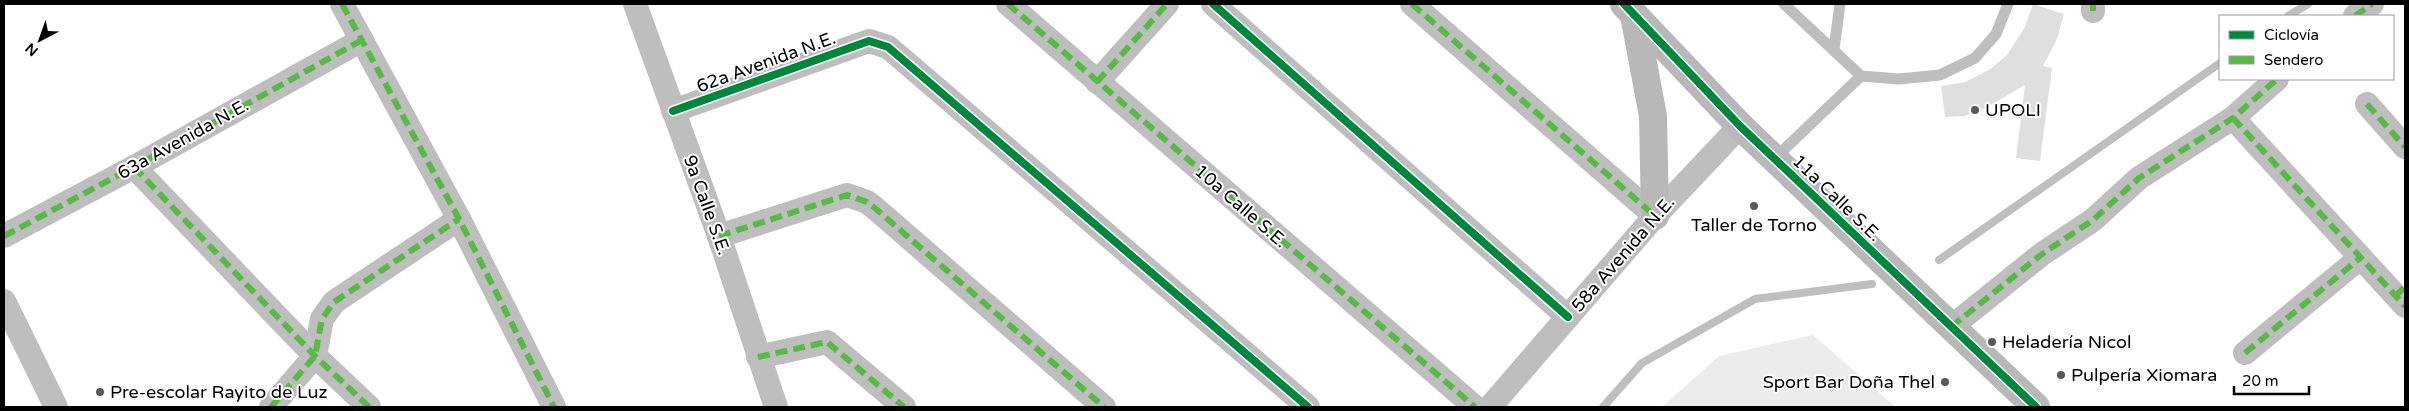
<svg xmlns="http://www.w3.org/2000/svg" width="2409" height="411" viewBox="0 0 2409 411" font-family="'Varela Round',sans-serif">
<style>
.green{fill:#ececec}
.lines{fill:none;stroke-linecap:round;stroke-linejoin:round}
.stream{stroke:#bfbfbf;stroke-width:8}
.building{fill:#dfdfdf}
.lane{stroke:#bebebe;stroke-width:11}
.street{stroke:#bebebe;stroke-width:24}
.secondary{stroke:#b8b8b8;stroke-width:28}
.quiet{stroke:#58b947;stroke-width:6;stroke-dasharray:12 6;stroke-linecap:butt}
.cycleway-casing{stroke:#fff;stroke-width:11}
.cycleway{stroke:#00873e;stroke-width:8}
.poi-dot{fill:#595959;stroke:#fff;stroke-width:2}
.labels{text-anchor:middle;dominant-baseline:central;stroke-width:4;stroke-linejoin:round;paint-order:stroke}
.street-label{font-size:18px;fill:#000;stroke:#fff}
.poi-label{font-size:18px;fill:#000;stroke:#fff;text-anchor:start}
</style>
<rect width="100%" height="100%" fill="#fff"/>
<!-- green -->
<polygon class="green" points="1813,335 1896,407 1662,407 1719,356"/>
<g class="lines">
<!-- stream -->
<g class="stream">
<polyline points="2288,16 2308,4"/>
<polyline points="1939,260 2220,63"/>
<polyline points="1603,407 1642,363 1755,299 1872,284"/>
</g>
</g>
<!-- building -->
<polygon class="building" points="2033,4 2064,14 2057,39 2043,66 2052,68 2040,161 2016,158 2025,85 1984,109 1965,116 1945,117 1941,86 1965,82 1989,70 2007,55 2025,27"/>
<g class="lines">
<!-- lane -->
<g class="lane">
<polyline points="1784,4 1861,76 1899,79 1940,75 1975,58 1996,34 2008,4"/>
<polyline points="1834,49 1840,4"/>
<polyline points="1774,159 1861,76"/>
</g>
<!-- street -->
<g class="street">
<polyline points="342,4 459,219 554,407"/>
<polyline points="635,4 719,236 776,407"/>
<polyline points="1008,4 1475,407"/>
<polyline points="1213,4 1568,317"/>
<polyline points="1412,4 1655,216"/>
<polyline points="2093,11 2093,4"/>
<polyline points="2355,16 2372,4"/>
<polyline points="1097,82 1167,4"/>
<polyline points="2367,104 2405,147"/>
<polyline points="673,111 869,41 888,47 1308,407"/>
<polyline points="2233,118 2405,306"/>
<polyline points="134,167 315,356 369,407"/>
<polyline points="4,236 134,167 362,40"/>
<polyline points="719,236 847,195 867,202 876,209 1104,407"/>
<polyline points="4,301 56,407"/>
<polyline points="1951,327 2042,254 2093,220 2139,178 2233,118 2277,79"/>
<polyline points="2245,353 2360,258"/>
<polyline points="758,357 827,342 904,407"/>
<polyline points="271,407 315,356 322,319 334,302 459,219"/>
<polyline points="1490,407 1655,216 1740,126"/>
</g>
<!-- secondary -->
<g class="secondary">
<polyline points="1624,4 1740,126 2036,407"/>
<polyline points="1634,15 1653,116 1655,216"/>
</g>
<!-- quiet -->
<g class="quiet">
<polyline points="342,4 459,219 554,407"/>
<polyline points="1008,4 1475,407"/>
<polyline points="1412,4 1655,216"/>
<polyline points="2093,11 2093,4"/>
<polyline points="2355,16 2372,4"/>
<polyline points="1097,82 1167,4"/>
<polyline points="2367,104 2405,147"/>
<polyline points="2233,118 2405,306"/>
<polyline points="134,167 315,356 369,407"/>
<polyline points="4,236 134,167 362,40"/>
<polyline points="719,236 847,195 867,202 876,209 1104,407"/>
<polyline points="2395,296 2405,287"/>
<polyline points="1951,327 2042,254 2093,220 2139,178 2233,118 2277,79"/>
<polyline points="2245,353 2360,258"/>
<polyline points="758,357 827,342 904,407"/>
<polyline points="271,407 315,356 322,319 334,302 459,219"/>
</g>
<defs>
<g id="cycleway">
<polyline points="1213,4 1568,317"/>
<polyline points="1624,4 1740,126 2036,407"/>
<polyline points="673,111 869,41 888,47 1308,407"/>
</g>
</defs>
<!-- cycleway casing -->
<use href="#cycleway" class="cycleway-casing"/>
<!-- cycleway -->
<use href="#cycleway" class="cycleway"/>
</g>
<!-- markers -->
<g class="poi-dot">
<circle cx="1975" cy="110" r="5"/>
<circle cx="1754" cy="206" r="5"/>
<circle cx="1992" cy="342" r="5"/>
<circle cx="2061" cy="375" r="5"/>
<circle cx="1945" cy="382" r="5"/>
<circle cx="100" cy="392" r="5"/>
</g>
<g class="labels">
<!-- street labels -->
<g class="street-label">
<text transform="translate(766 62) rotate(-20)">62a Avenida N.E.</text>
<text transform="translate(183 139) rotate(-29)">63a Avenida N.E.</text>
<text transform="translate(1837 198) rotate(44)">11a Calle S.E.</text>
<text transform="translate(707 205) rotate(70)">9a Calle S.E.</text>
<text transform="translate(1241 206) rotate(41)">10a Calle S.E.</text>
<text transform="translate(1623 254) rotate(-49)">58a Avenida N.E.</text>
</g>
<!-- poi labels -->
<g class="poi-label">
<text x="1985" y="110">UPOLI</text>
<text x="1754" y="225" text-anchor="middle">Taller de Torno</text>
<text x="2002" y="342">Heladería Nicol</text>
<text x="2071" y="375">Pulpería Xiomara</text>
<text x="1935" y="382" text-anchor="end">Sport Bar Doña Thel</text>
<text x="110" y="392">Pre-escolar Rayito de Luz</text>
</g>
</g>
<!-- border -->
<rect width="2409" height="411" fill="none" stroke="#000000" stroke-width="10"/>
<!-- legend -->
<rect x="2219" y="15" width="175" height="65" fill="#ffffff" stroke="#999999"/>
<rect x="2229" y="31" width="25" height="8" fill="#00873e" stroke="#999999"/>
<text x="2264" y="40" font-size="15" fill="#000000">Ciclovía</text>
<rect x="2229" y="56" width="25" height="8" fill="#58b947" stroke="#999999"/>
<text x="2264" y="65" font-size="15" fill="#000000">Sendero</text>
<!-- north arrow -->
<g transform="translate(40 40) rotate(221)" stroke="#ffffff" stroke-width="4" paint-order="stroke">
<path d="M0-4L9 19L0 12L-9 19Z" fill="#000000"/>
<text y="-8" font-size="14" font-weight="bold" text-anchor="middle" fill="#000000">N</text>
</g>
<!-- scale -->
<path d="M2234 386v8h75v-8" fill="none" stroke="#000000" stroke-width="2.5"/>
<text x="2242" y="386" font-size="15" fill="#000000" stroke="#ffffff" stroke-width="4" paint-order="stroke">20 m</text>
</svg>
